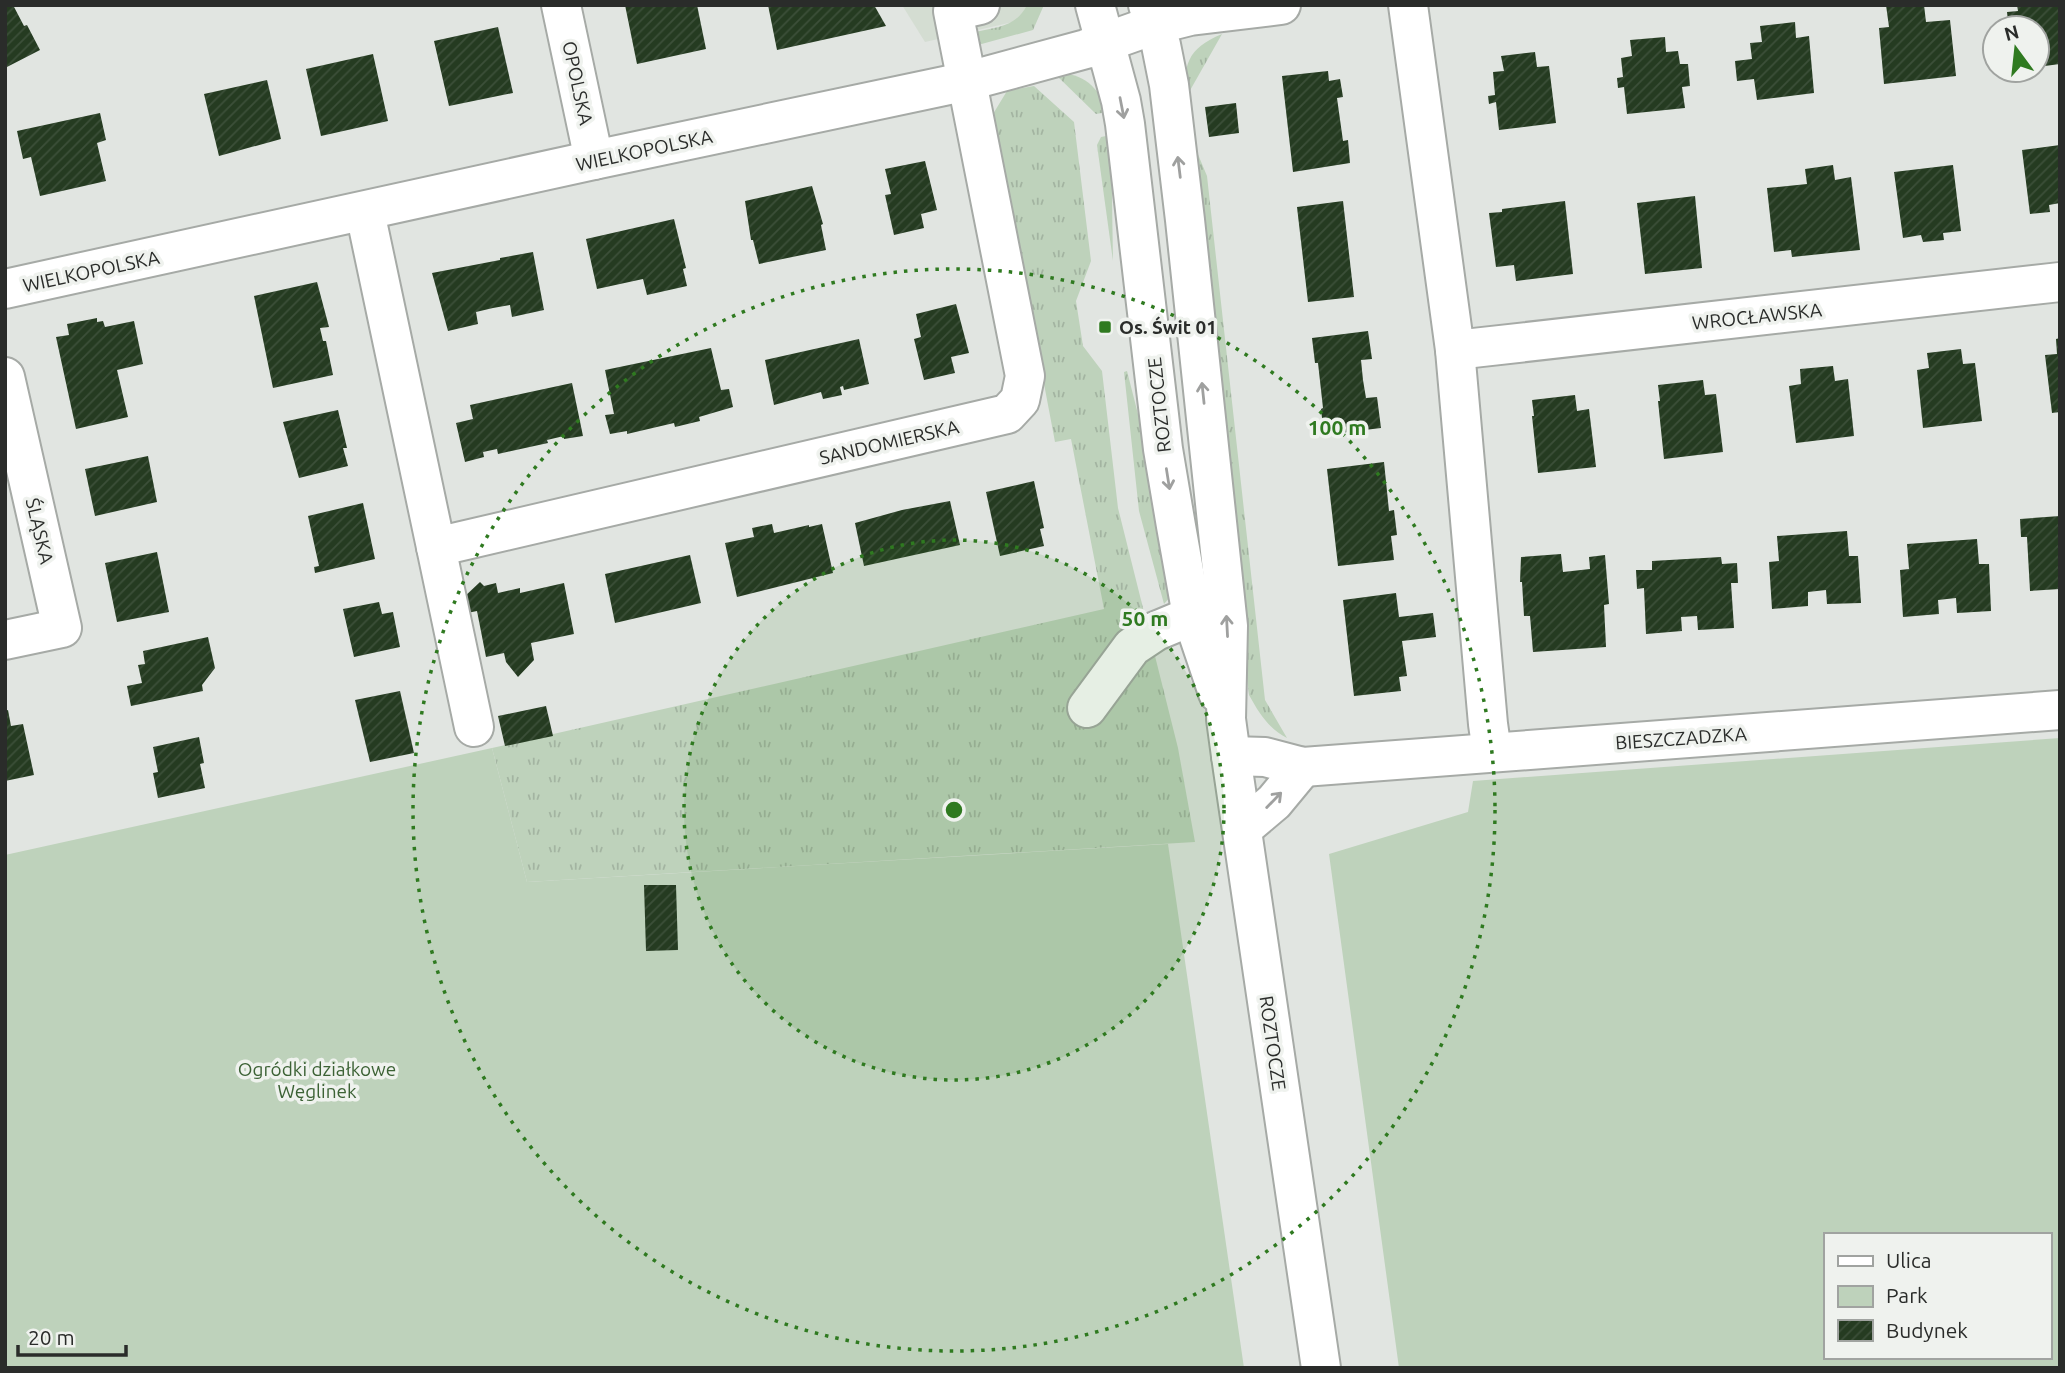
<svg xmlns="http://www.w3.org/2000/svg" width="2065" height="1373" viewBox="0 0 2065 1373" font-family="Ubuntu,sans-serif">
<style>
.built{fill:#d4ddd2}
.grass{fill:url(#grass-tufts)}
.green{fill:#bed2bb;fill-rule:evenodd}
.building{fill:url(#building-hatch)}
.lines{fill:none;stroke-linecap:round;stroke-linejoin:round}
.minor-casing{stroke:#a6aaa6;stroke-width:42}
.minor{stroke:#fff;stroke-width:38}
.oneway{stroke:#9fa09f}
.ring{fill:none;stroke:#2f7a20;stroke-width:3.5;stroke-dasharray:3.5 7}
.poi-dot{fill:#2f7a20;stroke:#eff2ee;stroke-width:2.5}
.labels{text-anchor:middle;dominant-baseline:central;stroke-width:7;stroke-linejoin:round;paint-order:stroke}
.street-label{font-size:19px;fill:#2a2c2a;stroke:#eff2ee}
.poi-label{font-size:19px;font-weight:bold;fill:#2a2c2a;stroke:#eff2ee;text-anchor:start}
.park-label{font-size:19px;fill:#3c6235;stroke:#eff2ee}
.centre{fill:#2f7a20;stroke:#eff2ee;stroke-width:3.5}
.ring-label{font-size:21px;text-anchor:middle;font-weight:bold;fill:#2f7a20;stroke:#eff2ee;stroke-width:7;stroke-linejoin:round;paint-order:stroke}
</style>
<defs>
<pattern id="grass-tufts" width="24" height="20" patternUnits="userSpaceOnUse" patternTransform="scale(1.75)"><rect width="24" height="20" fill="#bed2bb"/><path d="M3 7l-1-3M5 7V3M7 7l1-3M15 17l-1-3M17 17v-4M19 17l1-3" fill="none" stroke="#a3b4a1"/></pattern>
<pattern id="building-hatch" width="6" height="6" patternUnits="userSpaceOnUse" patternTransform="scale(1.75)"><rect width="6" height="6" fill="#253b21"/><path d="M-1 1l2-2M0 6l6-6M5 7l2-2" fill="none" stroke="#3c4f39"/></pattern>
</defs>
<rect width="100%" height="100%" fill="#e1e5e1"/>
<!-- built -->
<polygon class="built" points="902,5 1027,5 1021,16 1013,22 925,42"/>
<!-- grass -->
<g class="grass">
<path d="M1027,5H1044L1033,30L978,45L975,32C997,27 1016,27 1027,5Z"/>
<path d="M1222,34L1184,101C1184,65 1186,49 1222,34Z"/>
<path d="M1054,73C1082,72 1099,86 1107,112L1096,114Z"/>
<polygon points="1034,86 1074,122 1091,261 1076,301 1083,346 1102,371 1118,508 1178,748 1195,842 527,882 492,748 1104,609 1071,439 1055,442 993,114 1007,91"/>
<path d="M1187,128L1207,176L1265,700L1287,738C1268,728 1259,713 1249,695Z"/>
<polygon points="1111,135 1113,261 1097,145 1101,137"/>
<polygon points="1127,371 1139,418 1148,439 1171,596 1164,604 1139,511 1124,372"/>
</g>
<!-- green -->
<g class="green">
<path d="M2060,738V1368H1399L1329,854L1468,812L1473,781ZM1825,1235H2049V1357H1825Z"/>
<polygon points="492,748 527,882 1168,844 1244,1368 5,1368 5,855"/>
</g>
<!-- building -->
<g class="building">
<polygon points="10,5 13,5 24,26 27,25 40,50 5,68 5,8"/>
<polygon points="625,5 697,5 706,49 637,64"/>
<polygon points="768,5 874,5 886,26 777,50"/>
<polygon points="1886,5 1924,5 1926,22 1950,20 1956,76 1884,84 1879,28 1889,27"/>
<polygon points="2017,5 2060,6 2060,64 2037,67 2037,28 2002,28 2001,22 2008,21 2007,12 2018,11"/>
<polygon points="1795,22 1796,38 1809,36 1814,93 1757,100 1754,79 1737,81 1735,61 1752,59 1750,43 1762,42 1760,26"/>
<polygon points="498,27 513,93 449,106 434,41"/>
<polygon points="1665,37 1666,52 1678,51 1680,64 1688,64 1690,86 1682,87 1685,108 1627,114 1624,87 1618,88 1617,78 1623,77 1621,58 1632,56 1630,40"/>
<polygon points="1535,52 1537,67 1549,66 1556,123 1499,130 1496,102 1489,104 1488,96 1495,95 1493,72 1504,71 1501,56"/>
<polygon points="373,54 388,121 321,136 306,69"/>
<polygon points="1328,71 1329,81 1340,79 1343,97 1337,98 1343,141 1348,140 1350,163 1293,172 1282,76"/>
<polygon points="267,80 281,139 219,156 204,94"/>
<polygon points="1236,103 1239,133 1209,137 1205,107"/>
<polygon points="100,113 106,140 97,143 106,181 40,196 31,157 23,159 17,131"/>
<polygon points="2060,145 2060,203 2049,205 2050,212 2030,214 2022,150"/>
<polygon points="925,161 937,210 921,214 924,228 894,235 885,195 891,194 885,169"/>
<polygon points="1833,165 1835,180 1851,177 1860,250 1792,257 1791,250 1774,252 1767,188 1807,184 1805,169"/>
<polygon points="1953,165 1961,231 1943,233 1944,240 1923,242 1921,235 1903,238 1894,172"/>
<polygon points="812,186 823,224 821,225 826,250 759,264 753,240 751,240 745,201"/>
<polygon points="1695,196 1702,268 1645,274 1637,203"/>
<polygon points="1343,201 1354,297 1308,302 1297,207"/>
<polygon points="1565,201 1573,274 1516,281 1514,265 1496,267 1489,213 1502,212 1502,209"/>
<polygon points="674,219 686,268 683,269 687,286 647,295 643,279 597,289 586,239"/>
<polygon points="533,252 544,310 512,317 510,305 493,308 476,312 478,324 448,331 432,273 500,260 500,258"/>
<polygon points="317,282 329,327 320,328 323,341 326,341 333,375 273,388 254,296"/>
<polygon points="956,304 969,353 951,357 955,373 924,380 914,339 921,337 916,314"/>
<polygon points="97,318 97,322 103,321 105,327 134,321 143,364 117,370 128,417 76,429 56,337 69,335 67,324"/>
<polygon points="1368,331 1372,359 1361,360 1363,380 1366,398 1377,397 1381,428 1324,435 1321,409 1323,408 1318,363 1315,363 1312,338"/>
<polygon points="2060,338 2060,412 2052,413 2045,355 2057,354 2056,339"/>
<polygon points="859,339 869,384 844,390 843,386 840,387 842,395 823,399 821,392 774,405 765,360"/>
<polygon points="711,348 721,390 729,389 733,407 699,417 700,421 675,427 674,423 627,434 627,431 610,434 605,415 614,414 605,370"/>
<polygon points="1961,349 1963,364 1975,363 1982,421 1923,428 1917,370 1929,368 1927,353"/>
<polygon points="1833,366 1835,381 1848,379 1854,436 1796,443 1789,386 1801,384 1800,369"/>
<polygon points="1703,380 1705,395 1716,394 1723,452 1664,459 1658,401 1660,401 1658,385"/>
<polygon points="572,383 583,436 564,439 564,436 547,440 548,443 498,454 497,449 483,452 484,457 465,462 456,423 473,419 470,405"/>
<polygon points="1575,395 1577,411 1589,409 1596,467 1538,473 1532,416 1534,416 1532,400"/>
<polygon points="338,410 347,448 343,448 348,466 299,478 283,422"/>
<polygon points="148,456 157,502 95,516 85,469"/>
<polygon points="1384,462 1389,511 1394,510 1397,535 1391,536 1394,560 1338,566 1327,469"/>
<polygon points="1034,481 1044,528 1040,529 1044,546 1000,556 986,492"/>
<polygon points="950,501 960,545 864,566 855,523 902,510"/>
<polygon points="363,503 375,559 315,573 314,567 319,566 308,516"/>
<polygon points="2060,516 2060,589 2030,591 2027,537 2021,537 2020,519"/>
<polygon points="772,524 774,533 809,525 809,527 822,524 833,573 737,597 725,543 754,537 752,528"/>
<polygon points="1847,531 1849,556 1858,556 1861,603 1827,604 1826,590 1808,592 1808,606 1772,609 1769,562 1779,561 1777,536"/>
<polygon points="1977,539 1979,564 1989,564 1991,611 1957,613 1956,598 1938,600 1939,614 1903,617 1900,570 1909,569 1907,544"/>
<polygon points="157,552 169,612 117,622 105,563"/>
<polygon points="1561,554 1563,572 1590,569 1589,557 1605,555 1609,604 1604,605 1606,647 1533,652 1530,616 1524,616 1522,582 1520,582 1521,557"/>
<polygon points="690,555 701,603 615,623 605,574"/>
<polygon points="1721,557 1722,564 1737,563 1738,583 1731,583 1734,628 1698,630 1697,616 1681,617 1682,631 1646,634 1644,588 1637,589 1636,570 1652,570 1652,561"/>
<polygon points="480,582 484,586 496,583 498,593 520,588 520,593 564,583 574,634 531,643 534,660 518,677 506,662 504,653 486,657 477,611 467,613 464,597"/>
<polygon points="1396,593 1399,617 1433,613 1436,637 1402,641 1407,676 1399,677 1401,691 1354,696 1343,600"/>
<polygon points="379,602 382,614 393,612 400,647 354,657 343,609"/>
<polygon points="208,637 215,668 202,685 203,691 131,706 127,686 142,683 138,665 145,664 143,651"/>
<polygon points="400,691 414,753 370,762 355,700"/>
<polygon points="546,706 553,736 505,746 498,716"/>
<polygon points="8,710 11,726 23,724 34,775 5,781 5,711"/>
<polygon points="199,737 204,763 200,764 205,788 158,798 153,773 158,772 153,747"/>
<polygon points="644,885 676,885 678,950 646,951"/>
</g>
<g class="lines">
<defs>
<g id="minor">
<polyline points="561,5 594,160"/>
<polyline points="1095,5 1121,101 1125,124 1163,449 1176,526 1192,616 1218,693"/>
<polyline points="1148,5 1161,45 1169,85 1185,220 1228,626 1226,719 1231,756 1321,1368"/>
<polyline points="1408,5 1455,350 1488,724 1492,752"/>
<polyline points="365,212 436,547 1007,414 1020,400 1025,376 953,11 980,5"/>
<polyline points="5,289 594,160 968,81 1086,49 1154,25 1190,16 1281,5"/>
<polyline points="1455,350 2060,282"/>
<polyline points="5,377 62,628 5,640"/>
<polyline points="436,547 474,727"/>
<polyline points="1087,708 1132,647 1156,631 1192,616"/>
<polyline points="1231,756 1265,757 1303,767 2060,710"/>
<polyline points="1242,829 1274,802 1303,767"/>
</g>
</defs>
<!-- minor casing -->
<use href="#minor" class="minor-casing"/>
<!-- minor -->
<use href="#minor" class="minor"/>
</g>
<!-- one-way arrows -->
<defs><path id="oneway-shaft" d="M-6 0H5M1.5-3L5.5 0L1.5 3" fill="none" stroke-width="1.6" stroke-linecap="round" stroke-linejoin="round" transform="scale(1.75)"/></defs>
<g class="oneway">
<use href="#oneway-shaft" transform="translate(1122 108) rotate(79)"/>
<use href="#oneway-shaft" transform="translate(1179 167) rotate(-97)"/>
<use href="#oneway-shaft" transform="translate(1203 393) rotate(-96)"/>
<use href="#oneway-shaft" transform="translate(1168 479) rotate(81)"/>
<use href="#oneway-shaft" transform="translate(1227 626) rotate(-93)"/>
<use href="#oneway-shaft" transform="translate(1274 800) rotate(-46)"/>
</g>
<!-- distance rings -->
<circle cx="954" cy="810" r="270" fill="#2f7a20" fill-opacity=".12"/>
<g class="ring">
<circle cx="954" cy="810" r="270"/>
<circle cx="954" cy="810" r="541"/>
</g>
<!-- markers -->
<rect class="poi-dot" x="1098" y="320" width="14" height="14" rx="3.5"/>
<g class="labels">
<!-- street labels -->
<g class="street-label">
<text transform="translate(578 83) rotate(78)">OPOLSKA</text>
<text transform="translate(644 150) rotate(-12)">WIELKOPOLSKA</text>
<text transform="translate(91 271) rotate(-12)">WIELKOPOLSKA</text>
<text transform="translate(1757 316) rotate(-6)">WROCŁAWSKA</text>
<text transform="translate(1159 405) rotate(-96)">ROZTOCZE</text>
<text transform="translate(889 442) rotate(-13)">SANDOMIERSKA</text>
<text transform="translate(40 531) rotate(77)">ŚLĄSKA</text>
<text transform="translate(1681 738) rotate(-4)">BIESZCZADZKA</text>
<text transform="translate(1273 1043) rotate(82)">ROZTOCZE</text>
</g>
<!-- poi labels -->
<g class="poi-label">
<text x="1119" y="327">Os. Świt 01</text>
</g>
<!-- park labels -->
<g class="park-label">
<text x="317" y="1069">Ogródki działkowe<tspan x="317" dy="22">Węglinek</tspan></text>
</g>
</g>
<circle cx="954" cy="810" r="10" class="centre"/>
<g class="ring-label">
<text x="1337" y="435">100 m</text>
<text x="1145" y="626">50 m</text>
</g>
<!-- border -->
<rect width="2065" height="1373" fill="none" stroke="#2a2c2a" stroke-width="14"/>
<!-- legend -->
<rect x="1824" y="1233" width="228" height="126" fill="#eff2ee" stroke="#a0a3a0" stroke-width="2"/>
<rect x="1838" y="1256" width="35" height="10" fill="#ffffff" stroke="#a0a3a0" stroke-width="2"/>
<text x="1886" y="1268" font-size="21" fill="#2a2c2a">Ulica</text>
<rect x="1838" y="1286" width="35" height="21" fill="#bed2bb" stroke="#a0a3a0" stroke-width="2"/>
<text x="1886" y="1303" font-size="21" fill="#2a2c2a">Park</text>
<rect x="1838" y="1320" width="35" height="21" fill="url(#building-hatch)" stroke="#a0a3a0" stroke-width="2"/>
<text x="1886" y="1338" font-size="21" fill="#2a2c2a">Budynek</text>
<!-- north arrow -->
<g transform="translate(2016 49) rotate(345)"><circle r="33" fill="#eff2ee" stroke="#a0a3a0" stroke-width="2"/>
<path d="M0-5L12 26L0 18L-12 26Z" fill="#2f7a20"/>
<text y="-10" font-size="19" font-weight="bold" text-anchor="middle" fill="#2a2c2a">N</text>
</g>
<!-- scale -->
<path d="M18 1345v10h108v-10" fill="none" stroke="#2a2c2a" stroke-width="3.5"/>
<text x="28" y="1345" font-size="21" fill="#2a2c2a" stroke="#eff2ee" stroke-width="5" paint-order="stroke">20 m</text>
</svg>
